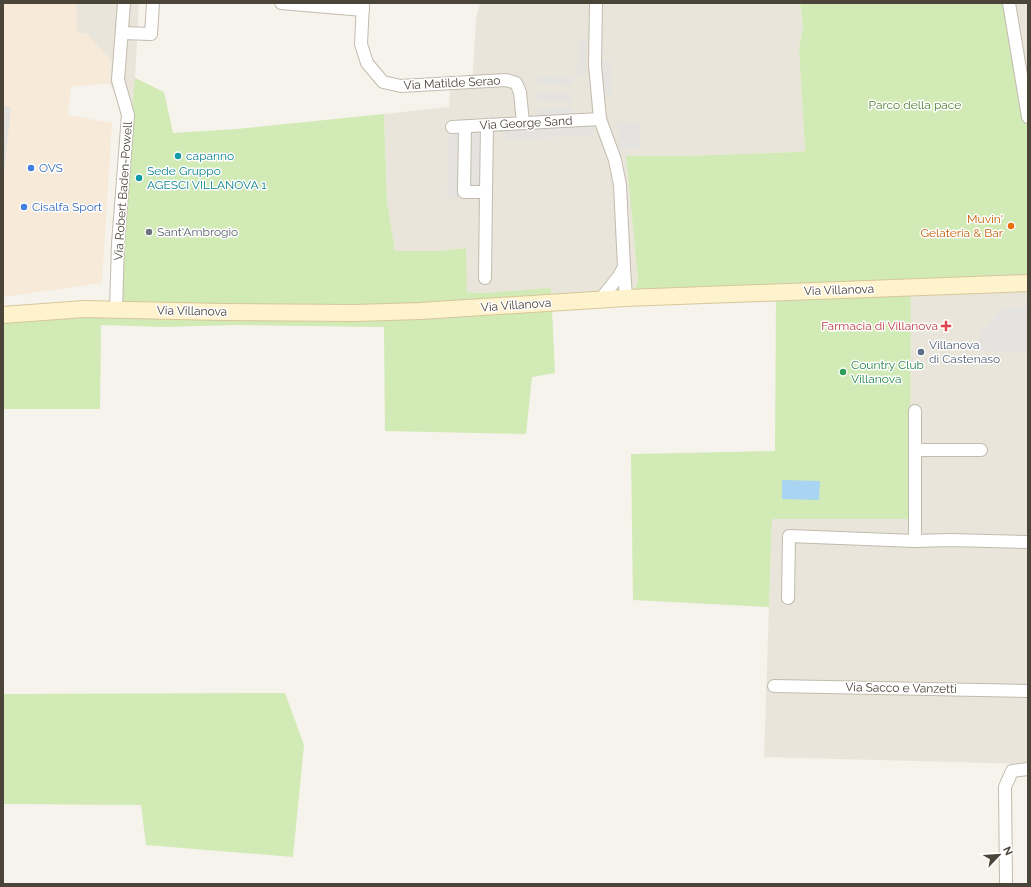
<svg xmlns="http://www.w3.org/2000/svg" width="1031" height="887" viewBox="0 0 1031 887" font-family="Raleway,sans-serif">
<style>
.residential{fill:#eae5da}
.commercial{fill:#f7ead8}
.green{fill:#d2eab5}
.parking{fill:#e5e3e0}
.water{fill:#a9d4f2}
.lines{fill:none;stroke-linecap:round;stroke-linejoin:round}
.street-casing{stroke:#c2bbae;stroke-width:14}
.secondary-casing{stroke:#d6c79b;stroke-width:18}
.street{stroke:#fff;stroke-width:12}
.secondary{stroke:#fff3cd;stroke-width:16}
.culture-dot{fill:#0f9aa8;stroke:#fff;stroke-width:1.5}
.shop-dot{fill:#3f7fe0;stroke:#fff;stroke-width:1.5}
.food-dot{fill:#e8710a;stroke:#fff;stroke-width:1.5}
.worship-dot{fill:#6b7280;stroke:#fff;stroke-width:1.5}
.health-dot{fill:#e0444e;stroke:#fff;stroke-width:1.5}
.service-dot{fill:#5c6f8a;stroke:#fff;stroke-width:1.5}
.leisure-dot{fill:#2e9e5b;stroke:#fff;stroke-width:1.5}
.labels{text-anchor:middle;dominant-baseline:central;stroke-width:3;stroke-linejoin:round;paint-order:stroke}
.street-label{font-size:12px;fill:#4b4439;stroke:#fff}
.park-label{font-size:12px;fill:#4a7f2a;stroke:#fff}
.culture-label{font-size:12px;fill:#0d838f;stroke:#fff;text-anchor:start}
.shop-label{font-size:12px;fill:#366cbe;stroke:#fff;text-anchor:start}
.food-label{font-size:12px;fill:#c56008;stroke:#fff;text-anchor:end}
.worship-label{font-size:12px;fill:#5b616d;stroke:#fff;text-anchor:start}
.health-label{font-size:12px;fill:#be3a42;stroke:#fff;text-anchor:end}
.service-label{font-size:12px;fill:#4e5e75;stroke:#fff;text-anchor:start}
.leisure-label{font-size:12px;fill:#27864d;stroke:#fff;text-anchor:start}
</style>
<rect width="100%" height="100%" fill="#f6f3ec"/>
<!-- residential -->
<g class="residential">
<polygon points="76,3 139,3 135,78 131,123 110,84 111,60 77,33"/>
<polygon points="480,3 800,3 803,27 799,48 805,151 796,152 684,156 626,156 638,280 633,296 552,302 551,289 485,293 466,292 466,248 440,251 395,252 387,201 384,114 449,107 450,88 472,88 476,19"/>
<polygon points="1014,3 1028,3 1028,99"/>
<polygon points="911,282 1028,282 1028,764 764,757 772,518 909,519"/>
</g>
<!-- commercial -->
<polygon class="commercial" points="3,3 76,3 77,33 86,33 111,60 110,84 71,86 68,115 112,123 102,283 3,297"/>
<!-- green -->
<g class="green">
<polygon points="800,3 1014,3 1028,99 1028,282 911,282 910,519 772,519 769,607 633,600 631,454 775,451 776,293 633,296 638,280 626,156 684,156 796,152 805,151 799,48 803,27"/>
<polygon points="135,78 164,92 173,133 237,129 384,114 387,201 395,251 440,251 466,248 467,292 485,293 551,288 555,373 532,377 526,434 385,431 384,327 235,325 163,327 101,325 100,409 3,409 3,315 114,306"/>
<polygon points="285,693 304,745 293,857 146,845 141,805 3,804 3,694"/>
</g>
<!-- parking -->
<g class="parking">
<polygon points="578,41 587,41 585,76 577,76"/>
<polygon points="610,61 612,96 604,96 601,62"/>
<polygon points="539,76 573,77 573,85 539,84"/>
<polygon points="537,93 572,94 572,102 537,101"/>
<polygon points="3,106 11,107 3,184"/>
<polygon points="572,107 573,115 538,117 537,109"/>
<polygon points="617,122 640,122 641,148 619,149"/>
<polygon points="594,124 594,135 505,140 505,129"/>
<polygon points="467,128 484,128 483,190 467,190"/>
<polygon points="449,129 460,130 458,199 447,198"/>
<polygon points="1028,307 1028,352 980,351 981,332 1003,308"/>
</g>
<!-- water -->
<polygon class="water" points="782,480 820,481 819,500 782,499"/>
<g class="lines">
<defs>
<g id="street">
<polyline points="281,3 363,10"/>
<polyline points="363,3 361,44 367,63 383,82 401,86 506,80 516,83 520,92 523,123"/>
<polyline points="596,3 595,65 600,119 615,160 620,185 624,267 626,298"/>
<polyline points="1009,3 1028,117"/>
<polyline points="122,33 151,34 153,3"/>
<polyline points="452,127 600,119"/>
<polyline points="465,127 464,192 486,192 487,126"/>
<polyline points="485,278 486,192"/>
<polyline points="600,300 619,276 624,267"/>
<polyline points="116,310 118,244 128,115 118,80 124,3"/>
<polyline points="915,411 915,450"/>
<polyline points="915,541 915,450 981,450"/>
<polyline points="788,598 789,536 915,541 950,540 1028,542"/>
<polyline points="774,686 1028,691"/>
<polyline points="1006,884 1005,787 1012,771 1028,769"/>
</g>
<polyline id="secondary" points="3,315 84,309 223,312 355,313 420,311 626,298 1028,283"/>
</defs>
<!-- street casing -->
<use href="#street" class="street-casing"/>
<!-- secondary casing -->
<use href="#secondary" class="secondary-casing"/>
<!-- street -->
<use href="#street" class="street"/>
<!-- secondary -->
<use href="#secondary" class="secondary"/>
</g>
<!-- markers -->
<g class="culture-dot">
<circle cx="178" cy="156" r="4"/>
<circle cx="139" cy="178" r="4"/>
</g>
<g class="shop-dot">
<circle cx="31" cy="168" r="4"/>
<circle cx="24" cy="207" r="4"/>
</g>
<circle class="food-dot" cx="1011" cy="226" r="4"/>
<circle class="worship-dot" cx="149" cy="232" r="4"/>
<path class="health-dot" d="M944 320h4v4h4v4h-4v4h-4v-4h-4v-4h4z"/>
<circle class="service-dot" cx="921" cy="352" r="4"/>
<circle class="leisure-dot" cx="843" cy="372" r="4"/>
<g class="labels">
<!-- street labels -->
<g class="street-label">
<text transform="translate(452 83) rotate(-3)">Via Matilde Serao</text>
<text transform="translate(526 123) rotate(-3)">Via George Sand</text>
<text transform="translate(123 191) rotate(-86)">Via Robert Baden-Powell</text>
<text transform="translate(839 290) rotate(-2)">Via Villanova</text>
<text transform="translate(516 305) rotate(-4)">Via Villanova</text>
<text transform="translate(192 311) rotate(1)">Via Villanova</text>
<text transform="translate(901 688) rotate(1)">Via Sacco e Vanzetti</text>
</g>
<!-- park labels -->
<g class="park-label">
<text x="915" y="105">Parco della pace</text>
</g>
<!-- culture labels -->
<g class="culture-label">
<text x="186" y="156">capanno</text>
<text x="147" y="171">Sede Gruppo<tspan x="147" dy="14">AGESCI VILLANOVA 1</tspan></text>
</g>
<!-- shop labels -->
<g class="shop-label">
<text x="39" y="168">OVS</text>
<text x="32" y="207">Cisalfa Sport</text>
</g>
<!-- food labels -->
<g class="food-label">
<text x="1003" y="219">Muvin'<tspan x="1003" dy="14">Gelateria &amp; Bar</tspan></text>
</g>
<!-- worship labels -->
<g class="worship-label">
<text x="157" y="232">Sant'Ambrogio</text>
</g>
<!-- health labels -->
<g class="health-label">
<text x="938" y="326">Farmacia di Villanova</text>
</g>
<!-- service labels -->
<g class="service-label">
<text x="929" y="345">Villanova<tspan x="929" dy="14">di Castenaso</tspan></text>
</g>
<!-- leisure labels -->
<g class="leisure-label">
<text x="851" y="365">Country Club<tspan x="851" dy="14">Villanova</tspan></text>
</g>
</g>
<!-- border -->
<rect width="1031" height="887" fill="none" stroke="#4b4439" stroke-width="8"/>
<!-- north arrow -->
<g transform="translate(999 855) rotate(65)" stroke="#ffffff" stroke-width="3" paint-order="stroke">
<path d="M0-3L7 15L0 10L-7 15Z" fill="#4b4439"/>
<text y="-6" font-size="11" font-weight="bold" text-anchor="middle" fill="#4b4439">N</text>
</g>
</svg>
